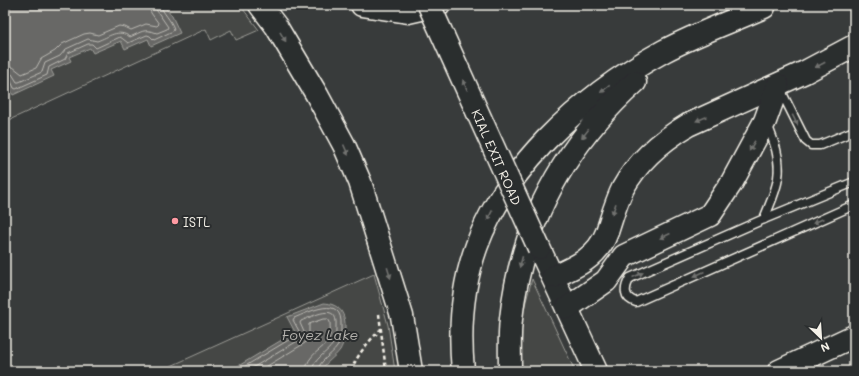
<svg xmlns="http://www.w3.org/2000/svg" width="859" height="376" viewBox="0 0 859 376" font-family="Mali,sans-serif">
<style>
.built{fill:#373a3a}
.green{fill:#444645;stroke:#9c9c96}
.water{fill:#676866;stroke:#9f9f9a}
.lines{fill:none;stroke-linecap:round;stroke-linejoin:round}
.shore{stroke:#bcbab4;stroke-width:1}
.lane-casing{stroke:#f4f1e8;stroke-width:11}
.secondary-casing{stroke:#f4f1e8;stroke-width:25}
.primary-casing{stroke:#f4f1e8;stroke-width:25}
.path{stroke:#f4f1e8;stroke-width:2.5;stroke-dasharray:4 3;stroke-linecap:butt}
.lane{stroke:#2a2d2e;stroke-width:8}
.secondary{stroke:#2a2d2e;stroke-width:22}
.primary{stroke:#2a2d2e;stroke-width:22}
.secondary-bridge-casing{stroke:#f4f1e8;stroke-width:25;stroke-linecap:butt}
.secondary-bridge{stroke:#2a2d2e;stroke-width:22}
.oneway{fill:#71726f}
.poi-dot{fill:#ff9aa2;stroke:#2a2d2e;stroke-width:1.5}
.labels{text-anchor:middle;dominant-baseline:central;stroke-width:4;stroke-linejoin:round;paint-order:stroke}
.street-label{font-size:13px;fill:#f4f1e8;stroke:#2a2d2e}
.poi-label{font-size:13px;fill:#f4f1e8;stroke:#2a2d2e;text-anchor:start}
.water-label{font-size:14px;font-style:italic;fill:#b5b3ae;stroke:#2a2d2e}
</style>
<rect width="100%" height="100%" fill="#2a2d2e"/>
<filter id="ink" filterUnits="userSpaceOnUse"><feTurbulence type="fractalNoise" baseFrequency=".025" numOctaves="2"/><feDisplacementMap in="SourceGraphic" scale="8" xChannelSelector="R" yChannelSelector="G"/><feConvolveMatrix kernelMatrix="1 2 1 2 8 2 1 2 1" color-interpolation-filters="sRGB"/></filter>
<g filter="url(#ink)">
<!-- built -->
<rect class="built" x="5" y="5" width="849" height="366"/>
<!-- green -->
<g class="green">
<polygon points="5,5 240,5 259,30 236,40 231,30 211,40 206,29 5,122"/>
<polygon points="374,274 388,325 395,371 160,371"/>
<polygon points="532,279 575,371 516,371 522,316"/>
</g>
<!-- water -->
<g class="water">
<polygon points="5,5 163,5 172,16 180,33 151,46 148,39 125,49 121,41 93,53 90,48 69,57 71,61 51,70 54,76 13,95 5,80"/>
<path d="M324,303C340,304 346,314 345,329C345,336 344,343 340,350C334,358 326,362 321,371H230L295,332L287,317Z"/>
</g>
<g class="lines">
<!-- shore -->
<g class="shore">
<polyline points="5,66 13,67 22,74 36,68 41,59 55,51 62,44 84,34 90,33 98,35 119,26 125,27 131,30 146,24 157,26 159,24 151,13 149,5"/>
<path d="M5,72L12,74L17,82H19L42,72L45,63L60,56L66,49L88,39L97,41C109,37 118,28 130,37C142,32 143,28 157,33L167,29L168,27L157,11L155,5"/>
<path d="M5,77L10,79L14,88L16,89L47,75L49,67L65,59L68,53L88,44H92L96,48L120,37L123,39L128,43L147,35L150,36L154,40L173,31L174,29C172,21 162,12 160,5"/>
<path d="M237,371L297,335L299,331L293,320L294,318C309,312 343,294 341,326C341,334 341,341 337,347C331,356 319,360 318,371"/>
<path d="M247,371L301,339L304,332L300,323L301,321C313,316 338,302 336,326C336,333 336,339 333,344C326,354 313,359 312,371"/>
<path d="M259,371L305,343L309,335V324L323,319H328L330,322C330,328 331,334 329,339C323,351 307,353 306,371"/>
</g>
<defs>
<g id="lane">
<polyline points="780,89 806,141 811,145 820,145 854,131"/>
<path d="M854,182L764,219L630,278C624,288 623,298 636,302L854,205"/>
<path d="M764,219C769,206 776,192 778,178C781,159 774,141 767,124"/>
</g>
<g id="secondary">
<polyline points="539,248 596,371"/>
<path d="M553,277C576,267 598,257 607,232C612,217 616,202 623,188C638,161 661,141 688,125L805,72L854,46"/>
<polyline points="567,308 606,281 624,256 710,215 732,182 765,121 778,85"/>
<polyline points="779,371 854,336"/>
</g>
<g id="primary">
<polyline points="260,5 276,26 317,95 344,145 360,182 402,316 411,371"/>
<polyline points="362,5 408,12 439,5"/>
<path d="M463,371C454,277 481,208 546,140C581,104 620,75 664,51C696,34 730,22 764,7"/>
<path d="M510,371C510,354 509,336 511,319C521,223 564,146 635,82"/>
</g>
</defs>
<!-- lane casing -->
<use href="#lane" class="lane-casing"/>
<!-- secondary casing -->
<use href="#secondary" class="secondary-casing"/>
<!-- primary casing -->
<use href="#primary" class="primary-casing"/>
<!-- path -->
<g class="path">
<polyline points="379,314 386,371"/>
<path d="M351,371C357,355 368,342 380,330"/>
</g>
<!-- lane -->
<use href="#lane" class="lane"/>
<!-- secondary -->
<use href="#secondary" class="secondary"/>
<!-- primary -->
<use href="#primary" class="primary"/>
<defs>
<polyline id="secondary-bridge" points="429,5 539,248"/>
</defs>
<!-- secondary-bridge casing -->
<use href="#secondary-bridge" class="secondary-bridge-casing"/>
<!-- secondary-bridge -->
<use href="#secondary-bridge" class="secondary-bridge"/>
</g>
<!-- one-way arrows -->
<defs><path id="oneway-solid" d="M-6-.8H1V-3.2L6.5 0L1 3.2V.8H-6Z"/></defs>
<g class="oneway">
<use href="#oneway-solid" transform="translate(283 37) rotate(59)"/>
<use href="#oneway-solid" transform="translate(820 65) rotate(152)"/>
<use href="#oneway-solid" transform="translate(465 85) rotate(-114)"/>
<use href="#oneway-solid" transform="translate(605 89) rotate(143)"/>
<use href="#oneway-solid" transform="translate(701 119) rotate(157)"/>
<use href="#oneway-solid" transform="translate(795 120) rotate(63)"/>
<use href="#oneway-solid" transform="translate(585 134) rotate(128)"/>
<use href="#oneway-solid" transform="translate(752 146) rotate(119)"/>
<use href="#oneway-solid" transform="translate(346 150) rotate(66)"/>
<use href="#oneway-solid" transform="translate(614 209) rotate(109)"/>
<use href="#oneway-solid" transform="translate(490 215) rotate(118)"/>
<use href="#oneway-solid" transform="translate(818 221) rotate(156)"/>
<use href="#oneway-solid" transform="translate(665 236) rotate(155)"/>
<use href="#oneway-solid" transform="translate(521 262) rotate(105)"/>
<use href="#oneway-solid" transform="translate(389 273) rotate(73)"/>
<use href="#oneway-solid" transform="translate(699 274) rotate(156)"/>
<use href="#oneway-solid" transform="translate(638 275) rotate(-24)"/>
</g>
</g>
<!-- markers -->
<circle class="poi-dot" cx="175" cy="221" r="4"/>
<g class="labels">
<!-- street labels -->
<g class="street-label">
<text transform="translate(497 157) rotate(66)">KIAL EXIT ROAD</text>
</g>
<!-- poi labels -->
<g class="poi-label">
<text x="183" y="221">ISTL</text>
</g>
<!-- water labels -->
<g class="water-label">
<text x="320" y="334">Foyez Lake</text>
</g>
</g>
<!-- margin -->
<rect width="859" height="376" fill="none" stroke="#2a2d2e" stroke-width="20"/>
<rect x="10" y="10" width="839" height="356" fill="none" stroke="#f4f1e8" stroke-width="1.5" filter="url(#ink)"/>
<!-- north arrow -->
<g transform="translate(821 338) rotate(155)" stroke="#2a2d2e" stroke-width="3" paint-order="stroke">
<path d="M0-3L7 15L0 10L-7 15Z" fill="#f4f1e8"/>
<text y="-6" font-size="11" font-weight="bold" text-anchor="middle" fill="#f4f1e8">N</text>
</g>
</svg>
